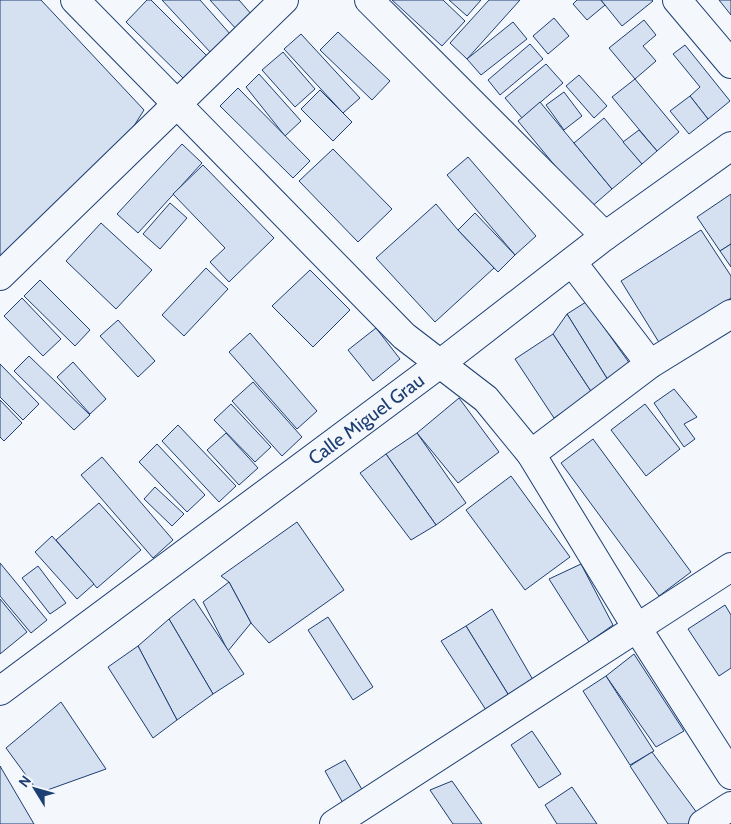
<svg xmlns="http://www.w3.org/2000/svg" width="731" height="824" viewBox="0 0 731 824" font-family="Cabin,sans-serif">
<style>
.building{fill:#d5e0f0;stroke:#1d3f73}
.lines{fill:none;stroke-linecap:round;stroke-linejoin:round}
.minor-casing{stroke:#1d3f73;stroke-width:30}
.minor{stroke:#f4f7fb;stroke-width:28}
.labels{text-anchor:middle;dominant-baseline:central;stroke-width:4;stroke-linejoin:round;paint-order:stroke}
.street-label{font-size:19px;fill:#1d3f73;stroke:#f4f7fb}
</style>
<rect width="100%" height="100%" fill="#f4f7fb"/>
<!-- building -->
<g class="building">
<polygon points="0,0 41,0 144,110 127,137 0,261"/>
<polygon points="147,0 151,0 209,58 186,81 126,22"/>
<polygon points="162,0 200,0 231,35 211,53"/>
<polygon points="210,0 239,0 252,15 237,30"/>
<polygon points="392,0 443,0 465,21 442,46"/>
<polygon points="449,0 481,0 467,16"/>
<polygon points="489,0 520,0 467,59 450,43"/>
<polygon points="577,0 601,0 605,5 587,20 573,4"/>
<polygon points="601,0 652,0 653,1 622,26"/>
<polygon points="719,0 731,0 731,15"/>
<polygon points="554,18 569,36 548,54 533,36"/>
<polygon points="644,20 656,35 643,46 656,61 635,79 609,48"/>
<polygon points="513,22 527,39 481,75 467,59"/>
<polygon points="338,32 390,81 372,100 320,50"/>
<polygon points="301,34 360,98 343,113 284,49"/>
<polygon points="530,44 543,59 500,95 488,80"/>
<polygon points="685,45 730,101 708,119 690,96 700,87 673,54"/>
<polygon points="283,52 315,89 295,107 262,70"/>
<polygon points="546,64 563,83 522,118 505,98"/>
<polygon points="259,74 301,121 285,136 246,87"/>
<polygon points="579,75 607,106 594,118 566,86"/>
<polygon points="635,79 679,132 657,151 612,97"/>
<polygon points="238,88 310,161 293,178 220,106"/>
<polygon points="320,90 352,122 333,141 301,109"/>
<polygon points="564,92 582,116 564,130 546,105"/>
<polygon points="690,96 708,119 689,134 670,111"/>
<polygon points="540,102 612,189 590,208 518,121"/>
<polygon points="604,118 642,164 612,189 574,143"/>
<polygon points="639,130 657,151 642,164 623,142"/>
<polygon points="182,144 202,163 138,233 117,214"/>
<polygon points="333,149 392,209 358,242 299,181"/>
<polygon points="468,157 536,236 515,255 447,175"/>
<polygon points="203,165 274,238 229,282 210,262 225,248 173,194"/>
<polygon points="731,194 731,244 720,251 697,217"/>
<polygon points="170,203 187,218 160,249 143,234"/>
<polygon points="436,204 458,230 494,268 435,322 376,258"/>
<polygon points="475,213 515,255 498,272 458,230"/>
<polygon points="101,223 152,270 116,309 66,261"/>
<polygon points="701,230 731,276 731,298 660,344 621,281"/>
<polygon points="731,244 731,267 720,251"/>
<polygon points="206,268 228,289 184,336 162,315"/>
<polygon points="310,270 350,310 313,347 272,306"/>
<polygon points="40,280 90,330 75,346 24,296"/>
<polygon points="22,298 61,339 43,356 4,316"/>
<polygon points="586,302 630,364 608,380 567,314"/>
<polygon points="567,314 608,380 592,393 553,334"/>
<polygon points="118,320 155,361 138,377 100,336"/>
<polygon points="376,328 400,359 373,381 348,350"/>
<polygon points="250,333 317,411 297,429 229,352"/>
<polygon points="553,334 592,393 554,418 515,359"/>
<polygon points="29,356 90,415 74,430 14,371"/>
<polygon points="73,362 106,399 90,414 57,377"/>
<polygon points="0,364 39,404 23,420 0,397"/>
<polygon points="253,382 302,437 282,456 232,401"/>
<polygon points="674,389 697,417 684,424 695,439 684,447 654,403"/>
<polygon points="459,398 499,452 458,483 417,433"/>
<polygon points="0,400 22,423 4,441 0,437"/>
<polygon points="231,404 271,447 255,462 214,420"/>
<polygon points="645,404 680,449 646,476 611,430"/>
<polygon points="178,425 236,486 219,502 162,441"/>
<polygon points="226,433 258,468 239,485 207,450"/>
<polygon points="417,433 466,503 436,525 386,454"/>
<polygon points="593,439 691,572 659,596 561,463"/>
<polygon points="157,444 205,495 187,512 139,462"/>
<polygon points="386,454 436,525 411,540 360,473"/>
<polygon points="102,457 173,540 153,558 81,475"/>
<polygon points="511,476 570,557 525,590 466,510"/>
<polygon points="155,487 184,514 172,526 144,499"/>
<polygon points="99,503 141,550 97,588 56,540"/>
<polygon points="297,522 344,590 269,643 251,623 229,582 221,576"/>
<polygon points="52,536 94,584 77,599 35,552"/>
<polygon points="0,563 47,620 31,633 0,596"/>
<polygon points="581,564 613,625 589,642 549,579"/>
<polygon points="38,566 66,603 50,614 22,578"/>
<polygon points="229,582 251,623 228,651 203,602"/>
<polygon points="0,599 27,632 0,654"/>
<polygon points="194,599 244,674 213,694 169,619"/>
<polygon points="725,605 731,615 731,668 719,676 688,629"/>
<polygon points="492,609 536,685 511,699 466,626"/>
<polygon points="328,617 373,687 353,700 308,630"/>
<polygon points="169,619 213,694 177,720 138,646"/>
<polygon points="466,626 511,699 488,713 441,641"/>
<polygon points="138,646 177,720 153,738 108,667"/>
<polygon points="634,654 684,731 656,747 606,676"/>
<polygon points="606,676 654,751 630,765 583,691"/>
<polygon points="61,702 106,769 39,793 6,748"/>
<polygon points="532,731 561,774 539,788 511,745"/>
<polygon points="652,752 703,821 699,824 668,824 630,766"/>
<polygon points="345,760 364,793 344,805 325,771"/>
<polygon points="0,766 34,824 0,824"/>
<polygon points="452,781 482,824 453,824 430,790"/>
<polygon points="572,787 597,824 557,824 545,805"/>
</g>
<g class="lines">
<defs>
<g id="minor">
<polyline points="75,0 404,336 486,399 531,454 637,628 731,775"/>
<polyline points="369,0 605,236"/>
<polyline points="677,0 731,64"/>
<polyline points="572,262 650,364"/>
<polyline points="0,276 284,0"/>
<polyline points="531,454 650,364 731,314"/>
<path id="s1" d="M0,691L441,363L605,236L731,146"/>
<polyline points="334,824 731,567"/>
<polyline points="703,824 731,806"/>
</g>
</defs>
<!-- minor casing -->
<use href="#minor" class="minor-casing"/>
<!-- minor -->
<use href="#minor" class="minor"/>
</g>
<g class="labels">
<!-- street labels -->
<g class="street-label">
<text stroke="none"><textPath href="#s1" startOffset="456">Calle Miguel Grau</textPath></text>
</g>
</g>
<!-- north arrow -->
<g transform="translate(35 789) rotate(307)" stroke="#f4f7fb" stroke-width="4" paint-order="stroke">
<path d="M0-4L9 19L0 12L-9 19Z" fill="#1d3f73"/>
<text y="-8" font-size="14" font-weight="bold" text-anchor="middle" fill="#1d3f73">N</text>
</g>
</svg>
